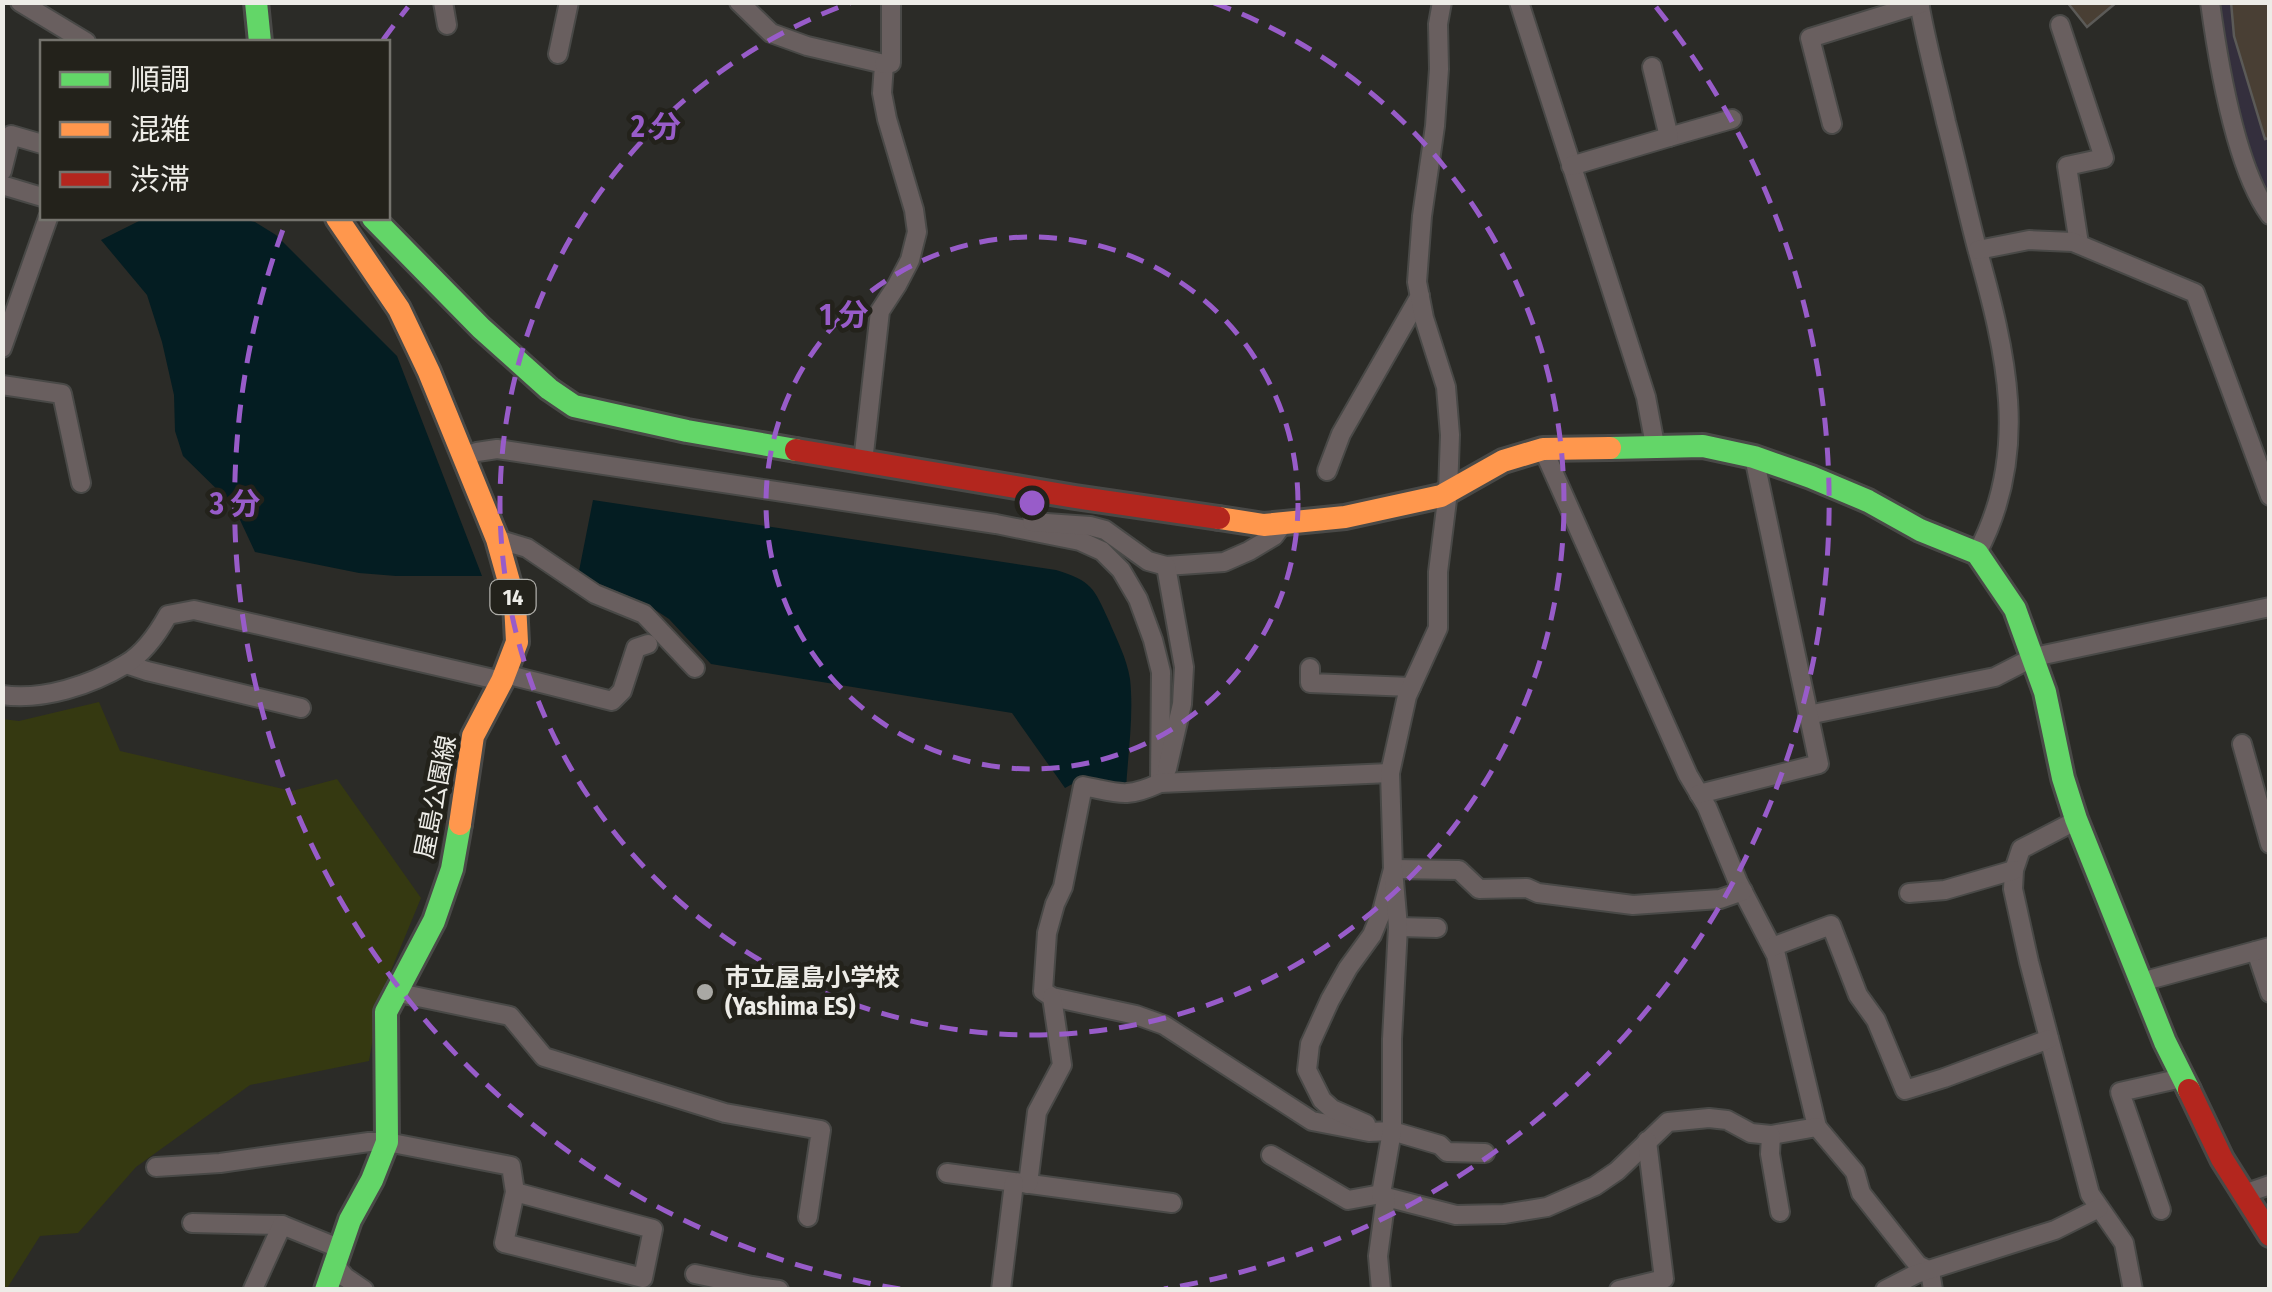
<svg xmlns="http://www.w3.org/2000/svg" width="2272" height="1292" viewBox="0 0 2272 1292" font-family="'Fira Sans Condensed','Noto Sans JP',sans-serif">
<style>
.commercial{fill:#342f3d}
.green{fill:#353911}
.water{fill:#041d22}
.building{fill:#493f34;stroke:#5b5a57;stroke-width:2.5}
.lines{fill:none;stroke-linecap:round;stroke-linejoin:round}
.street-casing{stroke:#494947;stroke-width:22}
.fast-casing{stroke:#494947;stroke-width:28}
.slow-casing{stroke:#494947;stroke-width:28}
.jam-casing{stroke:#494947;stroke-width:28}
.street{stroke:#695f5f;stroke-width:18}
.fast{stroke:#63d668;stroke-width:22}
.slow{stroke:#ff974d;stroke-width:22}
.jam{stroke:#b3261e;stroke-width:22}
.ring{fill:none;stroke:#985cc9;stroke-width:5;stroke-dasharray:18 12}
.poi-dot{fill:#a9a8a4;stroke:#23221b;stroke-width:4}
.labels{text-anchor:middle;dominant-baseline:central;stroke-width:9;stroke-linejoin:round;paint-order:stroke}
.shield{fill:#23221b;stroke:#b0afaa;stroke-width:2.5}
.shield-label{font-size:22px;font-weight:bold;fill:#edece7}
.street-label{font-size:25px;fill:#edece7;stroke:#23221b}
.poi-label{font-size:25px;font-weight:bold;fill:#edece7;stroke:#23221b;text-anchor:start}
.centre{fill:#985cc9;stroke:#23221b;stroke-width:5}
.ring-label{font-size:30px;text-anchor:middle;font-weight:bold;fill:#985cc9;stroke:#23221b;stroke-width:9;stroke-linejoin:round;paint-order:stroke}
</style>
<rect width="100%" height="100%" fill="#2b2b27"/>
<!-- commercial -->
<polygon class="commercial" points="2216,3 2269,3 2269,206 2243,138"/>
<!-- green -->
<polygon class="green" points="99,702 120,751 292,791 337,779 421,898 380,997 369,1061 250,1085 136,1167 78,1233 40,1236 6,1290 2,1289 2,719 19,721"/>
<!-- water -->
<g class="water">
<polygon points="145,218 238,218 255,222 276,235 397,356 482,576 396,576 359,573 255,552 233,505 183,456 175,431 174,395 162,342 147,295 101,240"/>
<path d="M593,500L1056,570C1092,581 1094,588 1109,621C1117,640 1127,659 1130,679C1134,715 1128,753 1126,789L1083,778L1065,788L1012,713L711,664L669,619L645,603L597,583L579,571Z"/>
</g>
<!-- building -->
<g class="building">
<polygon points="2067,2 2117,2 2087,27"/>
<polygon points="2231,2 2270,2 2270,138 2265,139 2234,36"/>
</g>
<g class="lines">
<defs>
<g id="street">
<polyline points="20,2 86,42"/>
<polyline points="443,2 447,25"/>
<polyline points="739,2 771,33 807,46 884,64 882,93 887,119 914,210 917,232 910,260 897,285 880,311 863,462"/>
<polyline points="1519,2 1646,397 1655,445"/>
<path d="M1919,2C1926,43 1937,82 1946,122C1957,164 1966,206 1977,248C2006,352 2031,452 1977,553"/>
<path d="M2210,2C2218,61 2235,167 2270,215"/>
<polyline points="2060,25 2104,158 2067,166 2079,244"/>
<polyline points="558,54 569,2"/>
<polyline points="884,64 891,63 891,2"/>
<polyline points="1832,124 1810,38 1920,4"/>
<polyline points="1669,137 1732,119"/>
<polyline points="1571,166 1669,137 1652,67"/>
<polyline points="2,171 11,135 42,144"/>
<polyline points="2,185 42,197"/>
<polyline points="1978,250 2029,240 2073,242 2195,293 2270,496"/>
<polyline points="2,348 48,218"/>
<polyline points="2,385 62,394 81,483"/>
<polyline points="1543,449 1688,775 1707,807 1738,882 1776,955 1817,1127"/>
<polyline points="464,457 477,452 497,449 996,524 1080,541 1102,551 1121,570 1138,599 1153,640 1161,672 1160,783"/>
<polyline points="1327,471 1341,434 1420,296"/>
<polyline points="1032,522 1090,526 1105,530 1148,561 1166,566 1224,562 1249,551 1274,536 1283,524"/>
<polyline points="497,539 527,548 595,594 644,614 695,668"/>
<polyline points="1166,566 1184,667 1182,704 1167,769"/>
<polyline points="126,664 147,671 301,708"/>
<polyline points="1310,668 1310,683 1411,687"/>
<polyline points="505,674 612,701 622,691 636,648 648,644"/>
<path d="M2,695C43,701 91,685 126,664C144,653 158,633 168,615L194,610L502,681"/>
<polyline points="1808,715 1995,677 2034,657 2270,607"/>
<polyline points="2242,744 2270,844"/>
<path d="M1390,773L1160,783C1125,799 1119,793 1083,786L1063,887L1055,904L1047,933L1043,991L1052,997L1136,1015L1164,1025L1312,1121L1369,1132L1392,1131L1440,1145L1447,1152L1485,1153"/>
<polyline points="1699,794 1819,764 1754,457"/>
<polyline points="2077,820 2021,849 2014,870 2013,889 2029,962 2090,1194 2124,1243 2133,1290"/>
<polyline points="1909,893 1945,890 2014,870"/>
<polyline points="1398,927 1437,928"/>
<polyline points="1772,947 1831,925 1858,995 1876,1020 1905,1090 1944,1078 2049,1039"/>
<polyline points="2256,951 2270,993"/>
<polyline points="2141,982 2270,947"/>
<polyline points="394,992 510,1016 544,1057 725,1113 821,1130 808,1217"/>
<polyline points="1366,1124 1332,1109 1322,1100 1307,1070 1310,1044 1330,1000 1348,968 1372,935 1382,911 1393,869 1459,870 1479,889 1527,888 1538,893 1633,905 1720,899 1743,891"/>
<polyline points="1771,1135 1817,1127 1855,1172 1861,1193 1918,1265 1930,1271 1933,1290"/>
<polyline points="1271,1155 1348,1200 1381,1194"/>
<polyline points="156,1167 220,1163 369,1142 387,1142 511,1166 515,1192 504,1243 643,1278 653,1229 515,1192"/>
<polyline points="947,1173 1172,1203"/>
<polyline points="1028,1184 1037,1112 1062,1065 1052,997"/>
<polyline points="2244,1194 2270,1185"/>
<polyline points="1386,1197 1456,1215 1504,1214 1547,1207 1595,1186 1617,1171 1668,1122 1709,1118 1727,1120 1751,1133 1771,1135 1770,1154 1780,1212"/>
<polyline points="2161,1210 2120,1092 2182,1078"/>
<polyline points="192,1223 282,1225"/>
<polyline points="336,1266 345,1277 364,1290"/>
<polyline points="695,1274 752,1286 779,1290"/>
<polyline points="253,1289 282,1225 341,1249"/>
<polyline points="1001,1290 1014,1183"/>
<polyline points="1381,1290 1378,1256 1386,1197 1381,1194 1392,1131 1392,1039 1398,927 1393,869 1390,773 1407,696 1438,628 1438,572 1448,492 1450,435 1446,387 1424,318 1417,282 1422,216 1435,126 1439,69 1438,24 1442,2"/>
<polyline points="1619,1290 1664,1279 1647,1141"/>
<polyline points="1885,1290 1916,1274 2055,1230 2099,1208"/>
</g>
<g id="fast">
<polyline points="256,2 260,42"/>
<polyline points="373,218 481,328 549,389 574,406 687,431 796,450"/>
<polyline points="1610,448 1703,446 1754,457 1811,477 1868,501 1920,530 1977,553 2015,609 2045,692 2063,778 2076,819 2165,1042 2189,1090"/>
<polyline points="326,1290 350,1220 372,1180 387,1142 386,1012 434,921 452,869 460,824"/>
</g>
<g id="slow">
<polyline points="337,218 399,309 429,372 497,539 515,603 517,642 502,681 473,736 460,824"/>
<polyline points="1219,518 1264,525 1345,517 1441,496 1503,461 1543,449 1610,448"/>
</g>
<g id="jam">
<polyline points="796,450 1075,497 1219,518"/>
<polyline points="2189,1090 2222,1159 2270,1235"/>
</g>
</defs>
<!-- street casing -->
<use href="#street" class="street-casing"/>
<!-- fast casing -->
<use href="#fast" class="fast-casing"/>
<!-- slow casing -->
<use href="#slow" class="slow-casing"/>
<!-- jam casing -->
<use href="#jam" class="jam-casing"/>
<!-- street -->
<use href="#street" class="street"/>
<!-- fast -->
<use href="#fast" class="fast"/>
<!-- slow -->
<use href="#slow" class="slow"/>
<!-- jam -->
<use href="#jam" class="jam"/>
</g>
<!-- distance rings -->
<g class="ring">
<circle cx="1032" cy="503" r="266"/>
<path d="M1214 3A532 532 0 1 1 850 3"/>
<path d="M900 1289A797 797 0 0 1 285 224M383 40A797 797 0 0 1 408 7M1656 7A797 797 0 0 1 1164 1289"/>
</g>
<!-- markers -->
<circle class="poi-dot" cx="705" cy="992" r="10"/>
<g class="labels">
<!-- shield labels -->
<rect class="shield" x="490.5" y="580" width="45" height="34" rx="8"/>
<g class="shield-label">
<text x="513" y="597">14</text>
</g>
<!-- street labels -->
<g class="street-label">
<text transform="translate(436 797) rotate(-79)">屋島公園線</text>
</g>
<!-- poi labels -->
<g class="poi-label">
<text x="725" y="978">市立屋島小学校<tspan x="725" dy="29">(Yashima ES)</tspan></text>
</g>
</g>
<circle cx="1032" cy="503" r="15" class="centre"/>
<g class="ring-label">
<text x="656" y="137">2 分</text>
<text x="844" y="325">1 分</text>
<text x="235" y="514">3 分</text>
</g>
<!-- border -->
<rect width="2272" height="1292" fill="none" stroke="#edece7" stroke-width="10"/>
<!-- legend -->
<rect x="40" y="40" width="350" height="180" fill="#23221b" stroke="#74736d" stroke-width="2.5"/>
<rect x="60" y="72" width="50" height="15" fill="#63d668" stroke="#74736d" stroke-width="2.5"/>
<text x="130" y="90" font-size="30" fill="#edece7">順調</text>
<rect x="60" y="122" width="50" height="15" fill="#ff974d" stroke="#74736d" stroke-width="2.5"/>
<text x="130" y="140" font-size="30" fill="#edece7">混雑</text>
<rect x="60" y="172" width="50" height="15" fill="#b3261e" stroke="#74736d" stroke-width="2.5"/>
<text x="130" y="190" font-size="30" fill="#edece7">渋滞</text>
</svg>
